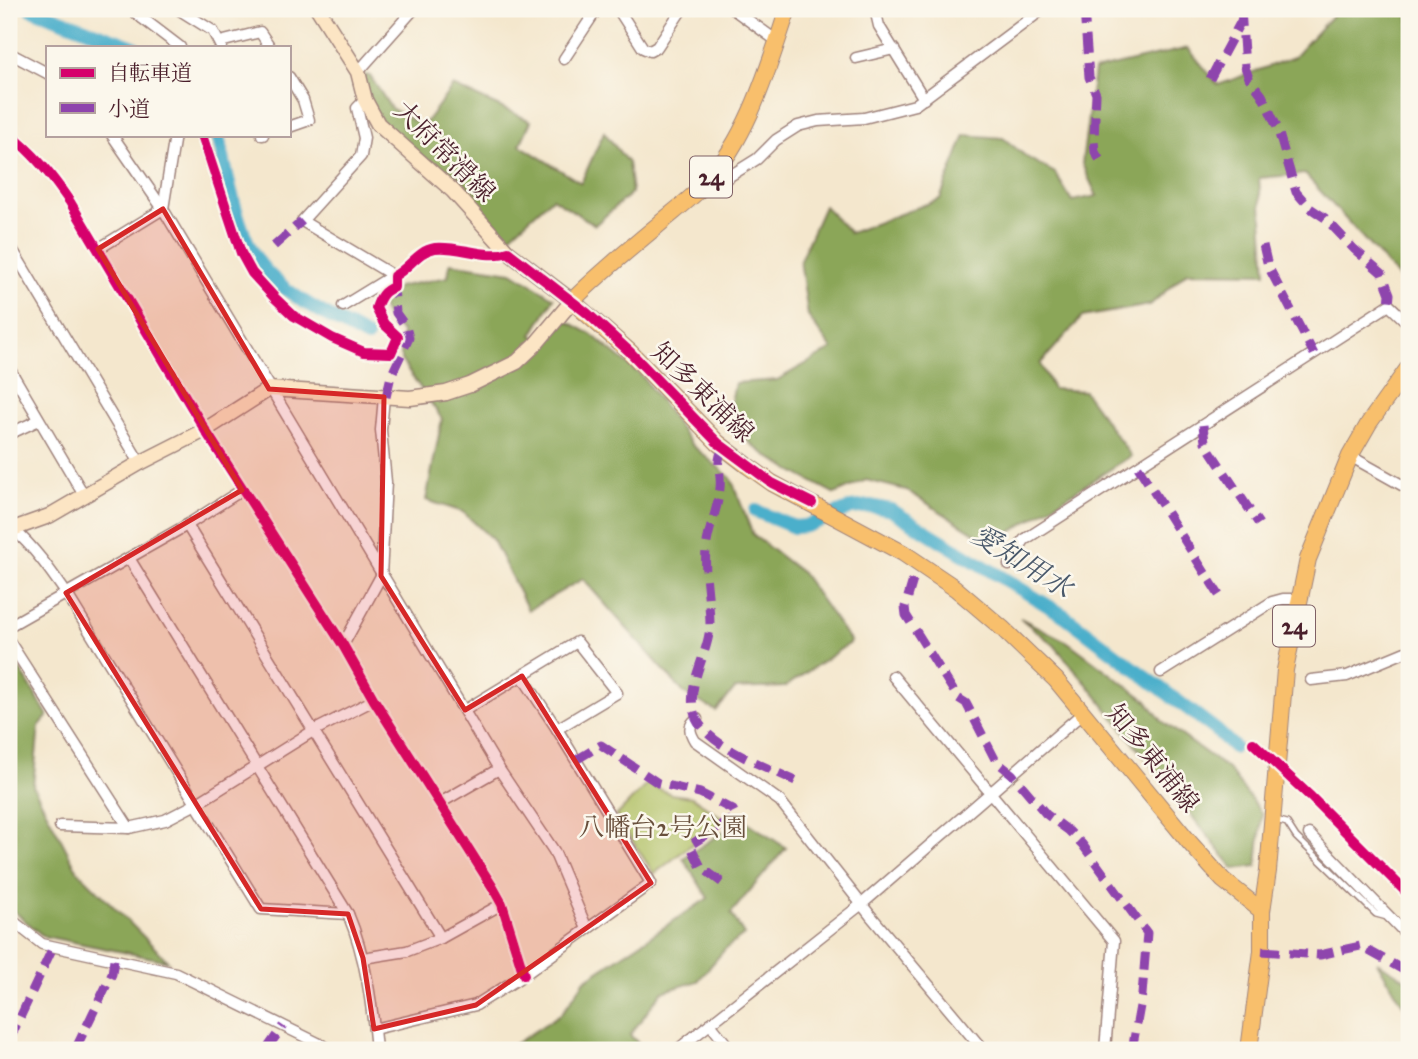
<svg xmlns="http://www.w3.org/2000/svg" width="1418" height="1059" viewBox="0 0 1418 1059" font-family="'IM FELL Great Primer','Noto Serif JP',serif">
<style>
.green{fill:#afbf62;stroke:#7c6f46;stroke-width:2}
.forest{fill:#8ba658;stroke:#6a6242;stroke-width:2}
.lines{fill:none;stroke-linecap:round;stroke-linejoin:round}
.canal{stroke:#4bafcb;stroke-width:14}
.lane-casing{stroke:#9f837c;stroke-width:8}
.street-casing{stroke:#9f837c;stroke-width:13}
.secondary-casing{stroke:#9f837c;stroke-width:17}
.primary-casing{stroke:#9f837c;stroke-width:18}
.lane{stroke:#fff;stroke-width:5}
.street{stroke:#fff;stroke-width:10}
.secondary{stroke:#fce5c4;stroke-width:14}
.primary{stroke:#f8bf6c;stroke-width:16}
.quiet{stroke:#8e44ad;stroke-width:9;stroke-dasharray:18 9;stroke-linecap:butt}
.cycleway-casing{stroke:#fbf7ec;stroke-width:15}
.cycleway{stroke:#d6006c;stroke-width:10}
.marked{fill:#d62828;fill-opacity:0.2;stroke:#d62828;stroke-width:5;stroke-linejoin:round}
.labels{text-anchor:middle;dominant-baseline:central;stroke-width:5;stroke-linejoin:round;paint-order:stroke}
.shield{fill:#fbf7ec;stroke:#7f6065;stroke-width:2}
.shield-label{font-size:24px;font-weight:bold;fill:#4a1f2b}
.street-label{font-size:26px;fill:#4a1f2b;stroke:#fbf7ec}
.park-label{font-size:26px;fill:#684f3c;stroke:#fbf7ec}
.water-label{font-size:28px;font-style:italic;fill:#4a596b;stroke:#fbf7ec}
</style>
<rect width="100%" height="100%" fill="#fbf7ec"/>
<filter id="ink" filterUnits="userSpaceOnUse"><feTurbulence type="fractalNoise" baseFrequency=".0143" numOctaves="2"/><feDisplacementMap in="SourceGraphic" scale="14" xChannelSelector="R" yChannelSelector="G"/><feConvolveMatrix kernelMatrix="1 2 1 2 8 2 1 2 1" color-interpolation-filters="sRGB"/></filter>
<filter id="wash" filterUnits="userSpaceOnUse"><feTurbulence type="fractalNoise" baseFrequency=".00686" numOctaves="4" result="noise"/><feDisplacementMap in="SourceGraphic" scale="28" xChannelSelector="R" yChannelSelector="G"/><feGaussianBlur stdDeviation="1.57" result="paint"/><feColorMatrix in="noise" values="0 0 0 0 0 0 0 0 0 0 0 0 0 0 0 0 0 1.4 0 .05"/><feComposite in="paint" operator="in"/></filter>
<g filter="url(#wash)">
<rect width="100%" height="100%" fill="#f4e7cd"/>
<!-- green -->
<polygon class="green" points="647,784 671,794 692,797 724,819 654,874 616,816"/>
<!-- forest -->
<g class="forest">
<path d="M1338,9H1402L1409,18V289L1305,174L1259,178L1266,273L1187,272L1150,305L1082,317L1040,364L1053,389L1084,391L1131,456L992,544L906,490L866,480L835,494C796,473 756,455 727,420L735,383L777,380L832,349L808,316L800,260L824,206L850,233L940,199L965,135L1003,138L1028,158L1055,173L1072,201L1097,196L1082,164L1094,70L1188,48L1218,85L1294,57Z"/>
<polygon points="364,75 370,76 391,108 423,126 453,86 531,121 520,145 581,183 604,132 628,163 632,192 595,225 552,198 509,237 458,187 381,121 366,96"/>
<polygon points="450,263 512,272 554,298 532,335 544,343 567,321 591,334 642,376 692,445 731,478 753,535 802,573 851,642 785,687 735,689 716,711 684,693 583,579 528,610 493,540 463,512 426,500 442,419 401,360 402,332 387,318 382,307 387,294 398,287 448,277"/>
<polygon points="1020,618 1068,642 1147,701 1162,721 1228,769 1262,814 1257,866 1234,869 1086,683 1054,645"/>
<polygon points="9,651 48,716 39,726 33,786 77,870 168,961 43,936 9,907"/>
<polygon points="743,819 786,848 731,913 744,935 725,949 698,981 662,992 630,1035 645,1050 483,1050 512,1046 562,1013 585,980 708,898 683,858"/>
<polygon points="1377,962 1409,981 1409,1014"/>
</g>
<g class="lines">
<!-- canal -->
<g class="canal">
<polyline points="31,9 134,47"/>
<path d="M218,135C227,173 237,233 260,264C283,295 333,318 367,337"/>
<polyline points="756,511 794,527 806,526 851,508 871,506 891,510 1065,616 1216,730 1234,747"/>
</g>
</g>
</g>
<g filter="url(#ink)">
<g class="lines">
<defs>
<polyline id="lane" points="1276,820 1287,823 1296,837 1376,914 1387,917"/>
<g id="street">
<polyline points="131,9 142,18 148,9"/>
<polyline points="178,9 213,31 221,47"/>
<polyline points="618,9 643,48 650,51 657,47 682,9"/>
<polyline points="733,9 777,41"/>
<polyline points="875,9 879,26 924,99"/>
<polyline points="142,18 180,47"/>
<polyline points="220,42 260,32 270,47"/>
<polyline points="9,53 47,73"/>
<polyline points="856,58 894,49"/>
<polyline points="564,59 597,9"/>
<polyline points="358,72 414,9"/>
<polyline points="289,77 303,100 309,120 289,127"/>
<polyline points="365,100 357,108 364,138 361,156 302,221 394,276"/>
<path d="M9,134C34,153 52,176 70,202L205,430L343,645L374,700L492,886L502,904L524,975"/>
<polyline points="112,135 163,209 499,769 554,851 587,929"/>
<polyline points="262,135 263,135"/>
<polyline points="706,183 717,184 757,159 776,140 798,126 818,121 864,118 915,105 1043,9"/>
<polyline points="9,244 140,463"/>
<polyline points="98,249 163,209 175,135"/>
<polyline points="343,306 387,279 390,274"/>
<polyline points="9,368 85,497"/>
<polyline points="9,434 39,420"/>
<polyline points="1350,456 1409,489"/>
<polyline points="187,525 441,938 502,904"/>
<path d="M13,529C34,547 50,570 66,593L261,909L348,914"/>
<path d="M129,558L348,914C366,956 372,1005 376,1050"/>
<polyline points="1009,565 1024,540 1389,305 1409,324"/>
<polyline points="9,626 187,525 242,490"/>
<polyline points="9,641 129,828 165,820 196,804 313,731 374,700"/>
<polyline points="343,645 381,576 386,482 381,430 384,397"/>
<polyline points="1161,672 1272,602 1283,599 1299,599"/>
<polyline points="522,676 557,729"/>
<polyline points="893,676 1114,941 1105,1050"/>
<polyline points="1311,680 1347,676 1405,652 1409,653"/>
<path d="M697,719C687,725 690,733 695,741L780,801L870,915L983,1050"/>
<polyline points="440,803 499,769"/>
<polyline points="60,826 129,828"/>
<polyline points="1309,834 1409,937"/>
<polyline points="9,918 42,944 176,973 332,1050"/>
<polyline points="363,958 407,951 441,938"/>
<polyline points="710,1024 731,1050"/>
<polyline points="374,1029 476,1005 524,975 651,883 557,729 617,693 577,642 465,710"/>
<polyline points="677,1050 863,903 1084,712"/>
</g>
<polyline id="secondary" points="9,528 13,529 49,516 140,463 205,430 269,389 410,398 446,393 470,385 517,362 535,345 572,301 508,252 453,191 378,124 365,100 358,72 318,9"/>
<g id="primary">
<path d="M788,9C768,68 749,136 706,183C691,199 673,212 657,226C628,250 599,274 572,301L630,352L718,443L748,466L772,483L903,553L955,588L1002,628L1056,680L1190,843L1223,880L1262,911"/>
<polyline points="1249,1050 1262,951 1262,911 1268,871 1285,670 1308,559 1350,456 1369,423 1409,367"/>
</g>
</defs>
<!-- lane casing -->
<use href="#lane" class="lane-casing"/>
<!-- street casing -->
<use href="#street" class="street-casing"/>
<!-- secondary casing -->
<use href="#secondary" class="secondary-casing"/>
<!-- primary casing -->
<use href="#primary" class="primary-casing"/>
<!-- lane -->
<use href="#lane" class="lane"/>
<!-- street -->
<use href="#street" class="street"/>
<!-- secondary -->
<use href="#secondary" class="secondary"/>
<!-- primary -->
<use href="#primary" class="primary"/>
<!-- quiet -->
<g class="quiet">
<polyline points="1084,9 1089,77 1096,94 1094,141 1095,152 1101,162"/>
<polyline points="1241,9 1245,67 1249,78 1262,95 1277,127 1296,192 1310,208 1325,218 1354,249 1382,273 1390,294 1389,305"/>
<polyline points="1210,79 1241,21"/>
<polyline points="1263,245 1268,266 1314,354"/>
<polyline points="274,246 302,221"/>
<polyline points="386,397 391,376 409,338 406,327 396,313 394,287"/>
<polyline points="1203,425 1205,442 1211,452 1259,524"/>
<path d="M724,447C714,462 722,472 720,488C718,509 708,529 706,550C704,575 710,600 710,625C709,655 683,688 696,718C711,750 773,768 803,785"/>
<polyline points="1138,467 1219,595"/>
<polyline points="913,580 905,607 906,615 958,698 966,703 996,761 1012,774 1046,814 1069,831 1082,844 1147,933 1142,995 1132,1050"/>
<polyline points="576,760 601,745 658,783 700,793 733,810 735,814 732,819 690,845 701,867 724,884"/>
<polyline points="9,920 10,919"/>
<polyline points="1262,951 1320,955 1360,946 1409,973"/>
<polyline points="9,1041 54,945"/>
<polyline points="75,1050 112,974 114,959"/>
<polyline points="266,1050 283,1026"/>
</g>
<defs>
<g id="cycleway">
<path d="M9,134C34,153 52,176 70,202L205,430L343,645L374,700L492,886L502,904L524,975"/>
<path d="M202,135L241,253L252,273L274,297L294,316L332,338L364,352L391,353L398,337L384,324L376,308C380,297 383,291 394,287V276C410,268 417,251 435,248C457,245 489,260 508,252L587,313L630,352L718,443L772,483L812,503"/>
<polyline points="1253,743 1311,797 1409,895"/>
</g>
</defs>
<!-- cycleway casing -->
<use href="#cycleway" class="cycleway-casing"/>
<!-- cycleway -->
<use href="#cycleway" class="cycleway"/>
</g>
</g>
<!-- marked area -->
<path class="marked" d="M163,209L269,389L384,397L381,576L465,710L522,676L651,883L476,1005L374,1029L363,958L348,914L261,909L66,593L242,490L98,249Z"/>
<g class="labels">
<!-- shield labels -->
<g class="shield">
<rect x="690" y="156.5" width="42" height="41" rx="5"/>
<rect x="1273" y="605.5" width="42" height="41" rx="5"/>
</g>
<g class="shield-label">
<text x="711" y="177">24</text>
<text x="1294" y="626">24</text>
</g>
<!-- street labels -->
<g class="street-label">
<text transform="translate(445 151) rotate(45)">大府常滑線</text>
<text transform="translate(703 392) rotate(44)">知多東浦線</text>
<text transform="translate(1153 758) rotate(51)">知多東浦線</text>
</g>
<!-- park labels -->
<g class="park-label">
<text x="663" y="827">八幡台2号公園</text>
</g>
<!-- water labels -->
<g class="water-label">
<text transform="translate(1022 561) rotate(32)">愛知用水</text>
</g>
</g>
<!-- margin -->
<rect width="1418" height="1059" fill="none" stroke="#fbf7ec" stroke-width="35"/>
<!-- legend -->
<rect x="46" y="46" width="245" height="91" fill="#fbf7ec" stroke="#b4a19f" stroke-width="2"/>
<rect x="60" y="68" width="35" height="10" fill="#d6006c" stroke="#b4a19f" stroke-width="2"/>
<text x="108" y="80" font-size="21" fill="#4a1f2b">自転車道</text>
<rect x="60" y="103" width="35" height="10" fill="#8e44ad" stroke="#b4a19f" stroke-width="2"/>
<text x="108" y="116" font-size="21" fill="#4a1f2b">小道</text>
</svg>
